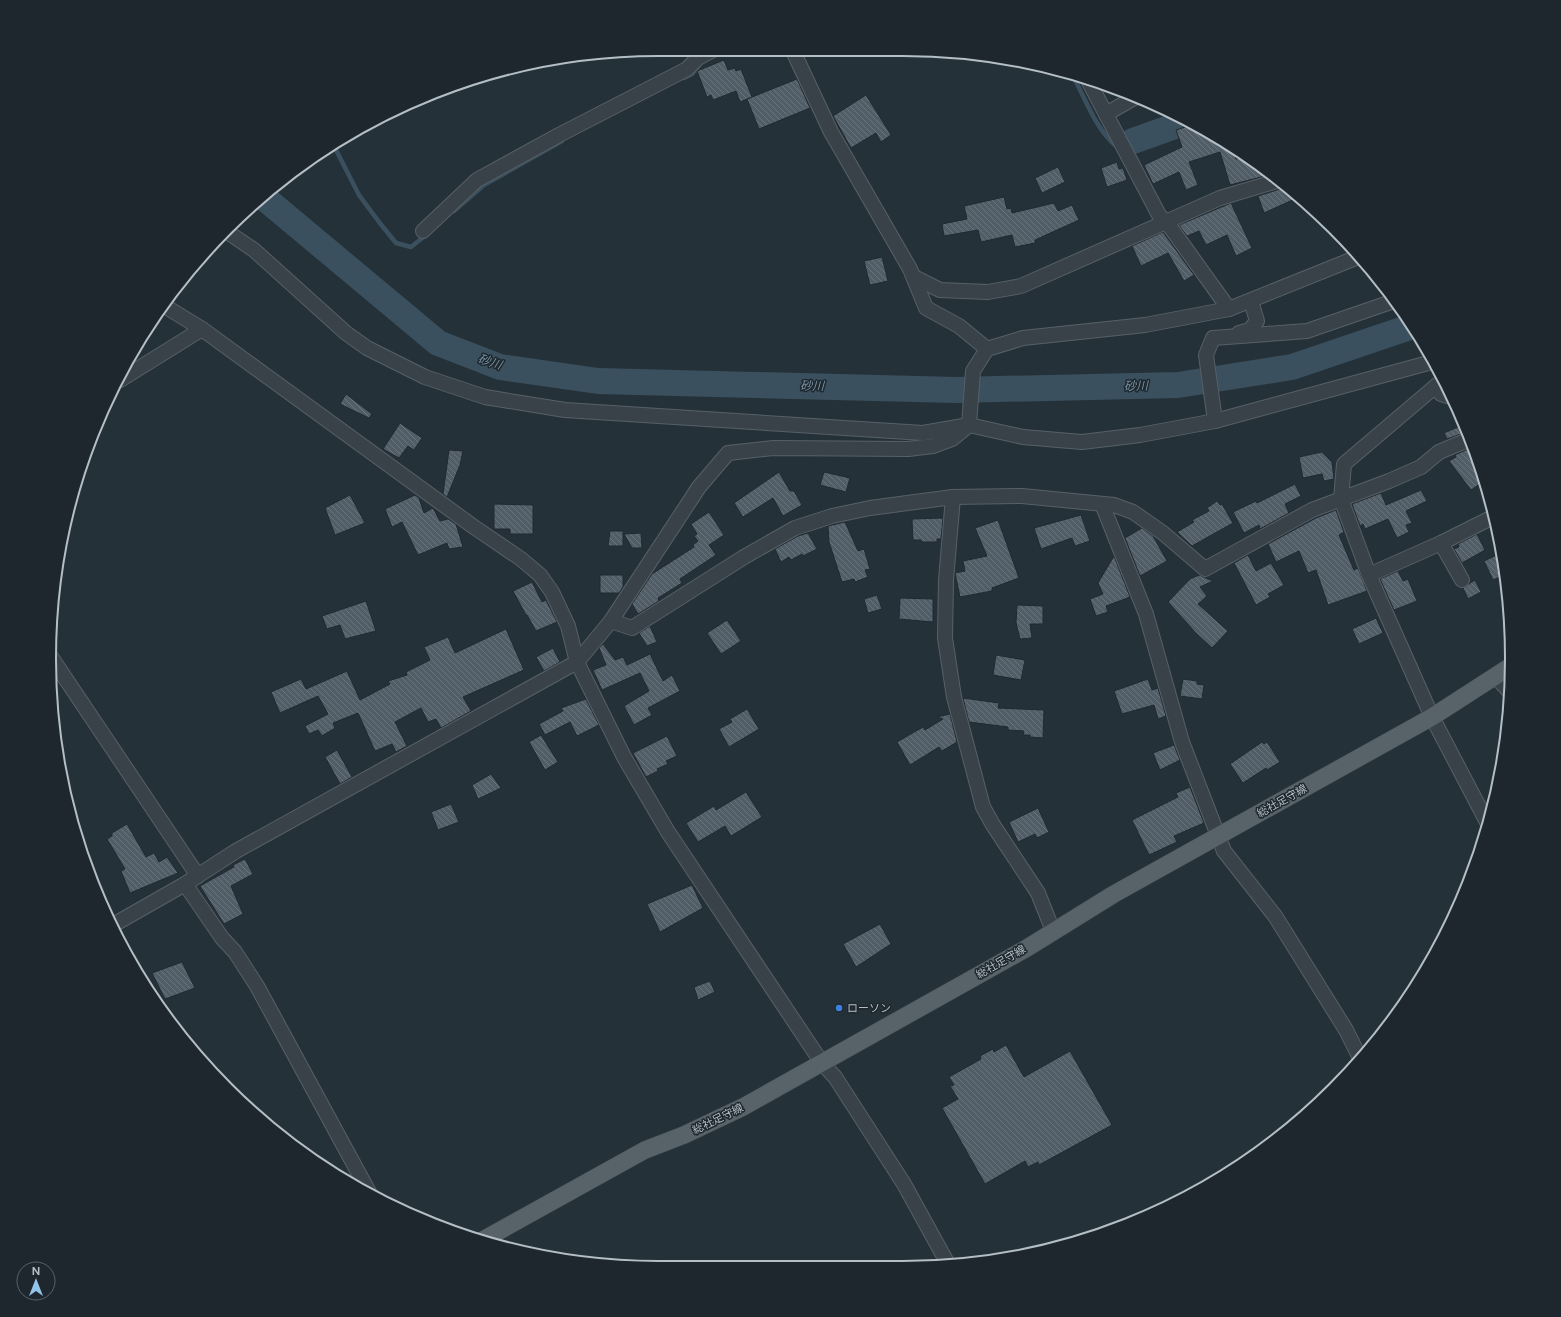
<svg xmlns="http://www.w3.org/2000/svg" width="1561" height="1317" viewBox="0 0 1561 1317" font-family="Figtree,'Noto Sans JP',sans-serif">
<style>
.lines{fill:none;stroke-linecap:round;stroke-linejoin:round}
.stream{stroke:#3b505e;stroke-width:4.5}
.river{stroke:#3b505e;stroke-width:26}
.building{fill:url(#building-back-hatch);stroke:#202930}
.minor-casing{stroke:#576067;stroke-width:16}
.major-casing{stroke:#454e55;stroke-width:18}
.minor{stroke:#394249;stroke-width:14}
.major{stroke:#576269;stroke-width:17}
.shop-dot{fill:#3f7fe0;stroke:#1e272e;stroke-width:1.5}
.labels{text-anchor:middle;dominant-baseline:central;stroke-width:3;stroke-linejoin:round;paint-order:stroke}
.street-label{font-size:11px;fill:#b4bec5;stroke:#1e272e}
.poi-label{font-size:11px;fill:#b4bec5;stroke:#1e272e;text-anchor:start}
.water-label{font-size:12px;font-style:italic;fill:#7894a5;stroke:#1e272e}
.rim{fill:none;stroke:#b4bec5;stroke-width:2}
</style>
<defs>
<pattern id="building-back-hatch" width="6" height="6" patternUnits="userSpaceOnUse"><rect width="6" height="6" fill="#515e67"/><path d="M-1 5l2 2M0 0l6 6M5-1l2 2" fill="none" stroke="#68737b"/></pattern>
</defs>
<rect width="100%" height="100%" fill="#253138"/>
<g class="lines">
<!-- stream -->
<g class="stream">
<polyline points="715,55 723,50"/>
<path d="M1072,74C1085,98 1095,128 1116,146L1133,141"/>
<polyline points="684,78 692,74 698,67"/>
<polyline points="333,144 359,195 379,222 396,243 411,247 426,235"/>
<polyline points="454,211 484,185 562,141"/>
</g>
<!-- river -->
<g class="river">
<polyline points="1133,141 1189,121"/>
<polyline points="262,196 438,343 500,367 598,381 956,390 1178,385 1292,367 1413,326"/>
</g>
</g>
<!-- building -->
<g class="building">
<polygon points="724,60 728,70 735,68 736,71 741,69 752,97 740,102 736,91 713,100 711,95 707,97 697,71"/>
<polygon points="797,79 810,108 759,129 747,99"/>
<polygon points="866,95 891,135 881,142 876,133 851,148 833,116"/>
<polygon points="1194,124 1235,148 1233,148 1236,159 1246,156 1264,170 1265,176 1230,185 1220,152 1189,162 1198,185 1186,190 1179,172 1153,184 1144,165 1182,147 1176,130"/>
<polygon points="1117,162 1119,169 1123,168 1127,180 1107,187 1101,168"/>
<polygon points="1058,167 1065,182 1042,193 1035,178"/>
<polygon points="1280,189 1282,191 1287,189 1297,198 1264,213 1258,196"/>
<polygon points="1004,197 1007,209 1011,208 1012,213 1054,203 1058,211 1072,205 1079,220 1035,240 1035,243 1015,247 1012,235 981,242 978,230 944,236 942,224 967,219 964,206"/>
<polygon points="1231,203 1252,248 1236,256 1227,235 1206,245 1199,231 1187,236 1179,225"/>
<polygon points="1163,232 1194,275 1184,281 1168,253 1141,266 1132,246"/>
<polygon points="882,257 888,281 870,285 864,261"/>
<polygon points="346,394 372,414 369,418 340,404"/>
<polygon points="400,423 422,438 414,450 408,446 399,458 383,449"/>
<polygon points="1458,427 1461,434 1447,439 1444,433"/>
<polygon points="1472,447 1483,482 1471,490 1449,461 1456,457 1455,455"/>
<polygon points="449,450 463,451 460,465 447,497 443,494"/>
<polygon points="1322,452 1332,462 1334,479 1324,481 1322,474 1303,478 1299,457"/>
<polygon points="779,472 790,491 794,491 802,505 783,516 773,498 743,517 734,503"/>
<polygon points="824,472 850,478 846,492 820,485"/>
<polygon points="1295,484 1301,496 1285,504 1289,513 1260,529 1259,525 1244,533 1233,512 1256,501 1257,503"/>
<polygon points="1421,490 1427,501 1406,511 1412,523 1406,525 1409,532 1397,538 1388,519 1365,529 1363,524 1360,526 1352,504 1381,493 1386,505"/>
<polygon points="350,495 365,523 335,535 325,508"/>
<polygon points="415,495 419,498 424,513 433,508 440,521 448,519 456,524 463,547 449,549 447,543 418,555 402,522 392,527 385,509"/>
<polygon points="1217,501 1220,505 1222,504 1233,523 1192,546 1177,532 1194,522 1192,520 1209,511 1207,508"/>
<polygon points="494,504 533,505 533,534 510,534 510,529 494,529"/>
<polygon points="1336,510 1344,532 1339,535 1354,570 1358,568 1367,591 1328,605 1316,570 1308,573 1299,551 1276,562 1268,544 1316,518"/>
<polygon points="709,512 724,535 709,545 716,555 680,579 682,583 658,598 659,601 638,614 632,604 652,574 694,547 693,545 698,541 694,536 697,534 691,524"/>
<polygon points="1081,515 1090,541 1075,546 1072,538 1041,549 1034,528"/>
<polygon points="943,518 941,539 937,539 937,542 922,542 921,540 913,540 912,519"/>
<polygon points="998,520 1019,578 992,588 992,591 960,597 955,573 965,571 963,561 987,556 975,528"/>
<polygon points="845,522 858,551 864,549 870,569 865,570 868,577 855,582 854,579 842,582 829,542 828,526"/>
<polygon points="1142,528 1153,536 1167,561 1140,576 1125,538"/>
<polygon points="610,531 623,531 623,546 608,546"/>
<polygon points="641,533 642,548 632,548 624,534"/>
<polygon points="808,533 817,549 803,556 802,554 791,560 789,557 781,562 775,549 798,536"/>
<polygon points="1477,534 1485,550 1462,563 1454,549 1459,547 1458,544"/>
<polygon points="1499,554 1502,560 1504,575 1493,580 1484,561"/>
<polygon points="1248,555 1256,571 1271,563 1284,585 1268,594 1270,597 1256,605 1234,563"/>
<polygon points="1114,556 1130,597 1106,606 1108,612 1096,616 1090,599 1103,594 1098,583"/>
<polygon points="1398,571 1403,581 1408,579 1417,601 1394,610 1380,579"/>
<polygon points="600,575 623,575 623,587 619,593 600,593"/>
<polygon points="1199,575 1213,581 1200,587 1207,596 1198,604 1228,631 1212,648 1196,633 1168,602 1190,579"/>
<polygon points="1475,580 1481,592 1468,599 1463,588"/>
<polygon points="532,582 542,602 546,600 557,622 536,631 527,615 526,615 513,591"/>
<polygon points="877,595 882,609 868,613 864,599"/>
<polygon points="900,598 933,599 933,622 899,619"/>
<polygon points="366,601 376,631 345,639 340,625 327,629 322,616"/>
<polygon points="1017,605 1043,606 1043,624 1030,624 1032,638 1020,639 1016,623"/>
<polygon points="1376,618 1383,633 1359,644 1352,629"/>
<polygon points="727,620 741,641 721,654 707,633"/>
<polygon points="650,626 657,642 647,646 639,633"/>
<polygon points="506,629 524,670 463,697 471,711 441,728 436,719 428,722 421,708 395,722 407,746 396,752 392,744 375,751 358,713 333,723 335,728 322,736 318,730 309,734 305,726 328,714 318,696 280,713 271,692 301,679 306,689 347,671 360,700 390,684 388,681 407,675 406,672 430,660 424,647 448,637 455,653"/>
<polygon points="603,644 615,660 623,657 627,665 650,654 663,681 672,675 680,691 648,708 652,715 634,725 624,706 649,691 640,673 602,690 593,670 606,665 599,648"/>
<polygon points="553,648 560,662 544,671 536,657"/>
<polygon points="996,655 1025,660 1021,680 993,675"/>
<polygon points="1148,679 1152,690 1158,688 1166,716 1158,719 1154,705 1122,714 1114,691"/>
<polygon points="1183,679 1197,681 1197,684 1204,685 1202,699 1180,696"/>
<polygon points="963,698 999,703 998,708 1044,710 1043,738 1030,737 1030,735 1023,735 1024,731 1008,730 1008,727 969,722"/>
<polygon points="586,699 599,725 577,736 570,722 545,735 539,724 563,711 561,708"/>
<polygon points="747,709 759,729 729,747 719,729 732,722 730,719"/>
<polygon points="950,714 957,742 942,751 939,747 910,765 897,742 923,727 925,730 943,719 937,717"/>
<polygon points="541,735 558,762 545,770 529,742"/>
<polygon points="667,736 677,756 666,761 668,764 657,769 658,771 646,777 633,753"/>
<polygon points="1262,742 1264,744 1267,742 1280,762 1267,770 1266,768 1243,783 1230,764"/>
<polygon points="1174,745 1180,760 1160,770 1153,753"/>
<polygon points="337,750 352,777 340,784 325,757"/>
<polygon points="491,774 501,788 478,799 472,785"/>
<polygon points="1190,787 1204,823 1174,836 1177,842 1149,855 1132,820 1178,797 1176,793"/>
<polygon points="746,792 762,817 731,836 725,826 698,842 686,823 714,806 716,810"/>
<polygon points="451,804 459,822 438,830 431,812"/>
<polygon points="1038,808 1049,832 1037,838 1035,834 1018,842 1009,822"/>
<polygon points="127,824 146,857 154,853 159,862 167,857 178,873 130,893 121,871 125,869 107,839 112,836 112,833"/>
<polygon points="245,859 253,874 231,886 243,914 224,924 200,886 234,867 233,865"/>
<polygon points="692,885 703,908 660,932 647,904"/>
<polygon points="880,924 891,944 856,967 843,944"/>
<polygon points="182,962 195,988 165,999 152,973"/>
<polygon points="710,981 715,992 698,1000 694,987"/>
<polygon points="1006,1045 1024,1077 1070,1051 1112,1125 1039,1165 1038,1162 1028,1167 1025,1161 985,1184 942,1108 958,1099 950,1086 954,1085 949,1077 981,1059 980,1056 993,1049 994,1052"/>
</g>
<g class="lines">
<defs>
<g id="minor">
<polyline points="793,51 831,132 910,269 926,308 959,326 987,349"/>
<polyline points="1088,80 1159,215 1171,228 1229,309"/>
<polyline points="1106,114 1134,98"/>
<polyline points="226,231 254,250 346,333 367,348 425,377 485,397 565,410 923,433 969,425 1023,437 1082,442 1140,435 1215,421 1432,362"/>
<polyline points="423,231 477,180 559,135 687,69 698,58 713,50"/>
<polyline points="914,277 940,290 988,292 1021,286 1220,198 1277,181"/>
<polyline points="163,305 202,329 474,527 521,559 540,575 552,592 568,626 577,662 624,757 668,832 822,1063 835,1077 904,1184 948,1264"/>
<polyline points="1239,333 1250,330 1257,321 1251,301"/>
<polyline points="1213,338 1307,331 1394,301"/>
<polyline points="1213,338 1206,355 1215,421"/>
<polyline points="120,380 202,329"/>
<polyline points="1443,383 1437,385 1344,464 1341,499 1369,575 1432,717 1487,822"/>
<polyline points="1437,385 1441,394 1451,397"/>
<polyline points="953,497 946,580 945,638 954,697 983,807 993,825 1038,893 1053,931"/>
<polyline points="1102,504 1146,614 1182,742 1224,851 1275,916 1346,1030 1360,1058"/>
<polyline points="1441,543 1462,580"/>
<polyline points="1369,575 1441,543 1493,517"/>
<polyline points="611,621 632,628 744,557 795,528 832,516 870,508 953,497 1022,496 1114,505 1133,512 1163,533 1205,569 1312,510 1389,481 1421,467 1439,452 1470,439"/>
<polyline points="49,654 198,876"/>
<polyline points="1495,676 1509,691"/>
<polyline points="185,884 222,938 235,952 257,986 370,1194"/>
<polyline points="113,925 185,884 236,851 577,662 611,621 699,487 728,453 773,448 908,449 933,446 952,439 969,425 973,371 987,349 1023,338 1145,325 1229,309 1358,257"/>
</g>
<polyline id="major" points="481,1241 645,1150 684,1135 743,1107 1027,948 1114,894 1432,717 1511,666"/>
</defs>
<!-- minor casing -->
<use href="#minor" class="minor-casing"/>
<!-- major casing -->
<use href="#major" class="major-casing"/>
<!-- minor -->
<use href="#minor" class="minor"/>
<!-- major -->
<use href="#major" class="major"/>
</g>
<!-- markers -->
<circle class="shop-dot" cx="839" cy="1008" r="4"/>
<g class="labels">
<!-- street labels -->
<g class="street-label">
<text transform="translate(1282 801) rotate(-29)">総社足守線</text>
<text transform="translate(1001 962) rotate(-30)">総社足守線</text>
<text transform="translate(718 1119) rotate(-26)">総社足守線</text>
</g>
<!-- poi labels -->
<g class="poi-label">
<text x="847" y="1008">ローソン</text>
</g>
<!-- water labels -->
<g class="water-label">
<text transform="translate(490 362) rotate(18)">砂川</text>
<text transform="translate(812 386) rotate(1)">砂川</text>
<text transform="translate(1136 386) rotate(-1)">砂川</text>
</g>
</g>
<!-- crop -->
<path d="M0 0H1561V1317H0ZM658 56H903A602 602 0 0 1 1505 658V659A602 602 0 0 1 903 1261H658A602 602 0 0 1 56 659V658A602 602 0 0 1 658 56Z" fill="#1e272e" fill-rule="evenodd"/>
<path class="rim" d="M658 56H903A602 602 0 0 1 1505 658V659A602 602 0 0 1 903 1261H658A602 602 0 0 1 56 659V658A602 602 0 0 1 658 56Z"/>
<!-- north arrow -->
<g transform="translate(36 1281)"><circle r="19" fill="#1e272e" stroke="#5a636a"/>
<path d="M0-3L7 15L0 10L-7 15Z" fill="#93c5eb"/>
<text y="-6" font-size="11" font-weight="bold" text-anchor="middle" fill="#b4bec5">N</text>
</g>
</svg>
